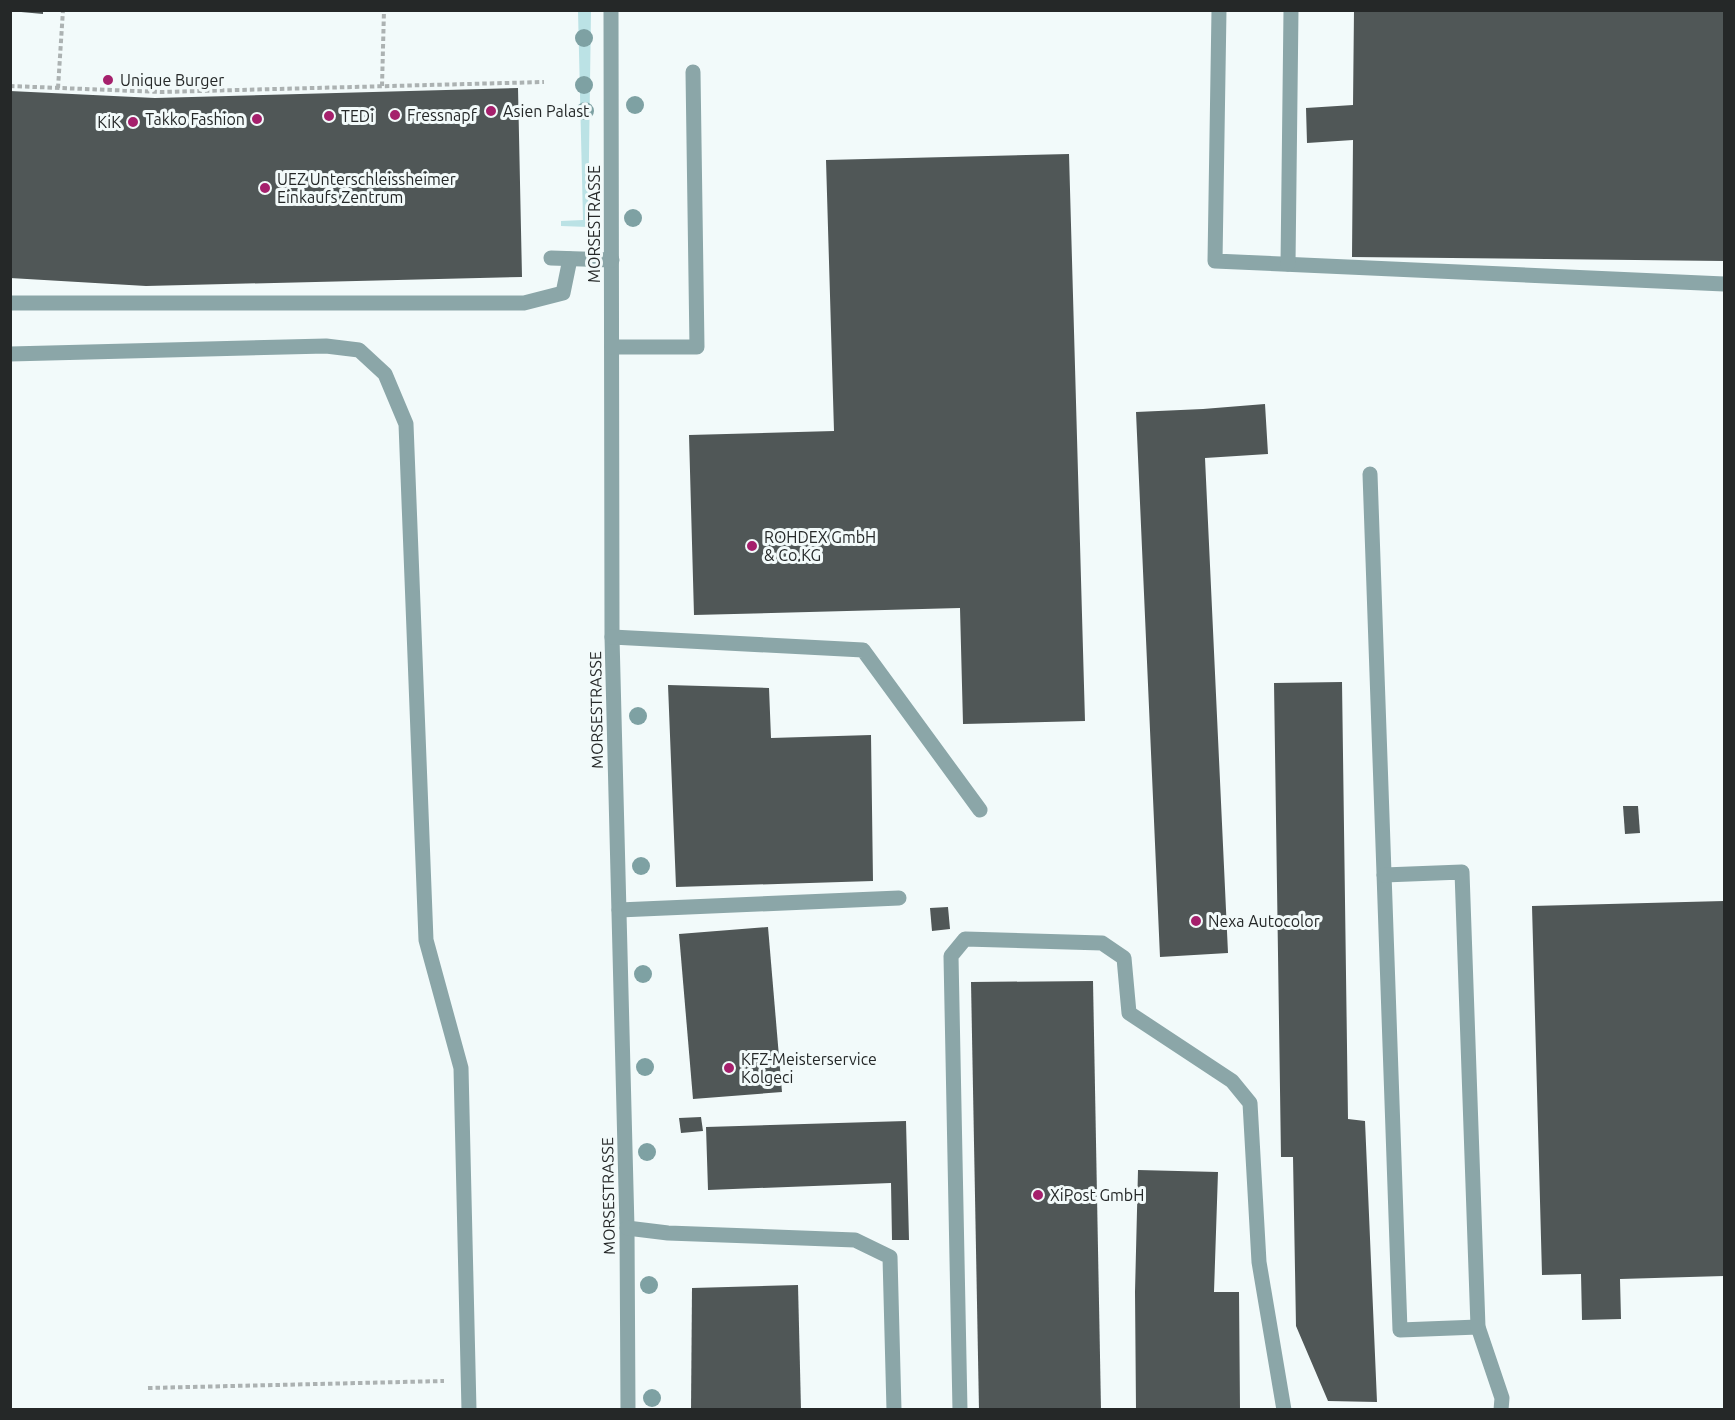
<svg xmlns="http://www.w3.org/2000/svg" width="1735" height="1420" viewBox="0 0 1735 1420" font-family="Ubuntu,sans-serif">
<style>
.green{fill:#bbe2e5}
.building{fill:#505757}
.lines{fill:none;stroke-linecap:round;stroke-linejoin:round}
.path{stroke:#acb2b2;stroke-width:4;stroke-dasharray:4.5 3;stroke-linecap:butt}
.minor{stroke:#8ba6a8;stroke-width:15}
.tree{fill:#7ea1a3}
.poi-dot{fill:#a5206c;stroke:#f2fafa;stroke-width:2}
.labels{text-anchor:middle;dominant-baseline:central;stroke-width:6;stroke-linejoin:round;paint-order:stroke}
.poi-label{font-size:16px;fill:#252828;stroke:#f2fafa;text-anchor:start}
.street-label{font-size:16px;fill:#252828;stroke:#f2fafa}
</style>
<rect width="100%" height="100%" fill="#f2fafa"/>
<!-- green -->
<polygon class="green" points="578,11 591,11 588,227 561,226 561,221 583,220"/>
<!-- building -->
<g class="building">
<polygon points="21,10 43,10 43,14 21,12"/>
<polygon points="1354,10 1724,10 1724,261 1352,257 1353,140 1307,143 1306,108 1353,105"/>
<polygon points="518,88 522,277 146,286 10,278 10,91 155,98"/>
<polygon points="1069,154 1085,721 963,724 960,608 694,615 689,435 834,431 826,160"/>
<polygon points="1265,404 1268,454 1205,458 1228,953 1160,957 1136,412 1203,409"/>
<polygon points="1342,682 1348,1119 1365,1121 1377,1402 1328,1401 1296,1326 1293,1157 1281,1157 1274,683"/>
<polygon points="668,685 769,688 771,738 871,735 873,881 676,887"/>
<polygon points="1623,806 1638,806 1640,833 1625,834"/>
<polygon points="1724,901 1724,1276 1620,1279 1621,1319 1582,1320 1581,1274 1542,1275 1532,906"/>
<polygon points="948,907 950,929 932,931 930,908"/>
<polygon points="768,927 782,1092 693,1099 679,934"/>
<polygon points="1093,981 1101,1410 979,1410 971,982"/>
<polygon points="701,1117 703,1131 681,1133 679,1118"/>
<polygon points="906,1121 909,1240 892,1240 891,1183 708,1190 706,1127"/>
<polygon points="1138,1170 1218,1172 1214,1292 1239,1292 1240,1410 1136,1410 1135,1292"/>
<polygon points="798,1285 801,1410 691,1410 692,1288"/>
</g>
<g class="lines">
<!-- path -->
<g class="path">
<polyline points="10,86 161,92 544,82"/>
<polyline points="382,86 384,10"/>
<polyline points="58,88 63,10"/>
<polyline points="148,1388 444,1381"/>
</g>
<!-- minor -->
<g class="minor">
<polyline points="611,10 612,637 627,1228 628,1410"/>
<polyline points="1219,10 1215,261 1724,284"/>
<polyline points="551,258 612,260"/>
<polyline points="1288,264 1291,10"/>
<polyline points="10,303 524,303 563,293 570,259"/>
<polyline points="612,347 697,347 693,72"/>
<polyline points="10,354 326,346 359,350 385,374 406,424 426,940 461,1068 469,1410"/>
<polyline points="1370,474 1400,1330 1478,1327"/>
<polyline points="612,637 863,650 980,810"/>
<polyline points="1384,875 1462,872 1478,1327 1502,1398 1501,1410"/>
<polyline points="619,910 899,898"/>
<polyline points="627,1228 668,1233 855,1240 890,1257 894,1410"/>
<polyline points="960,1410 951,956 965,939 1102,943 1124,958 1129,1013 1232,1081 1250,1103 1259,1262 1284,1410"/>
</g>
</g>
<!-- trees -->
<g class="tree">
<circle cx="584" cy="38" r="9"/>
<circle cx="584" cy="85" r="9"/>
<circle cx="635" cy="105" r="9"/>
<circle cx="585" cy="111" r="9"/>
<circle cx="633" cy="218" r="9"/>
<circle cx="638" cy="716" r="9"/>
<circle cx="641" cy="866" r="9"/>
<circle cx="643" cy="974" r="9"/>
<circle cx="645" cy="1067" r="9"/>
<circle cx="647" cy="1152" r="9"/>
<circle cx="649" cy="1285" r="9"/>
<circle cx="652" cy="1398" r="9"/>
</g>
<!-- markers -->
<g class="poi-dot">
<circle cx="108" cy="80" r="6"/>
<circle cx="491" cy="111" r="6"/>
<circle cx="395" cy="115" r="6"/>
<circle cx="329" cy="116" r="6"/>
<circle cx="257" cy="119" r="6"/>
<circle cx="133" cy="122" r="6"/>
<circle cx="265" cy="188" r="6"/>
<circle cx="752" cy="546" r="6"/>
<circle cx="1196" cy="921" r="6"/>
<circle cx="729" cy="1068" r="6"/>
<circle cx="1038" cy="1195" r="6"/>
</g>
<g class="labels">
<!-- poi labels -->
<g class="poi-label">
<text x="120" y="80">Unique Burger</text>
<text x="503" y="111">Asien Palast</text>
<text x="407" y="115">Fressnapf</text>
<text x="341" y="116">TEDi</text>
<text x="245" y="119" text-anchor="end">Takko Fashion</text>
<text x="121" y="122" text-anchor="end">KiK</text>
<text x="277" y="179">UEZ Unterschleissheimer<tspan x="277" dy="18">Einkaufs Zentrum</tspan></text>
<text x="764" y="537">ROHDEX GmbH<tspan x="764" dy="18">&amp; Co.KG</tspan></text>
<text x="1208" y="921">Nexa Autocolor</text>
<text x="741" y="1059">KFZ-Meisterservice<tspan x="741" dy="18">Kolgeci</tspan></text>
<text x="1050" y="1195">XiPost GmbH</text>
</g>
<!-- street labels -->
<g class="street-label">
<text transform="translate(594 224) rotate(-90)">MORSESTRASSE</text>
<text transform="translate(596 710) rotate(-91)">MORSESTRASSE</text>
<text transform="translate(608 1196) rotate(-91)">MORSESTRASSE</text>
</g>
</g>
<!-- border -->
<rect width="1735" height="1420" fill="none" stroke="#252828" stroke-width="24"/>
</svg>
